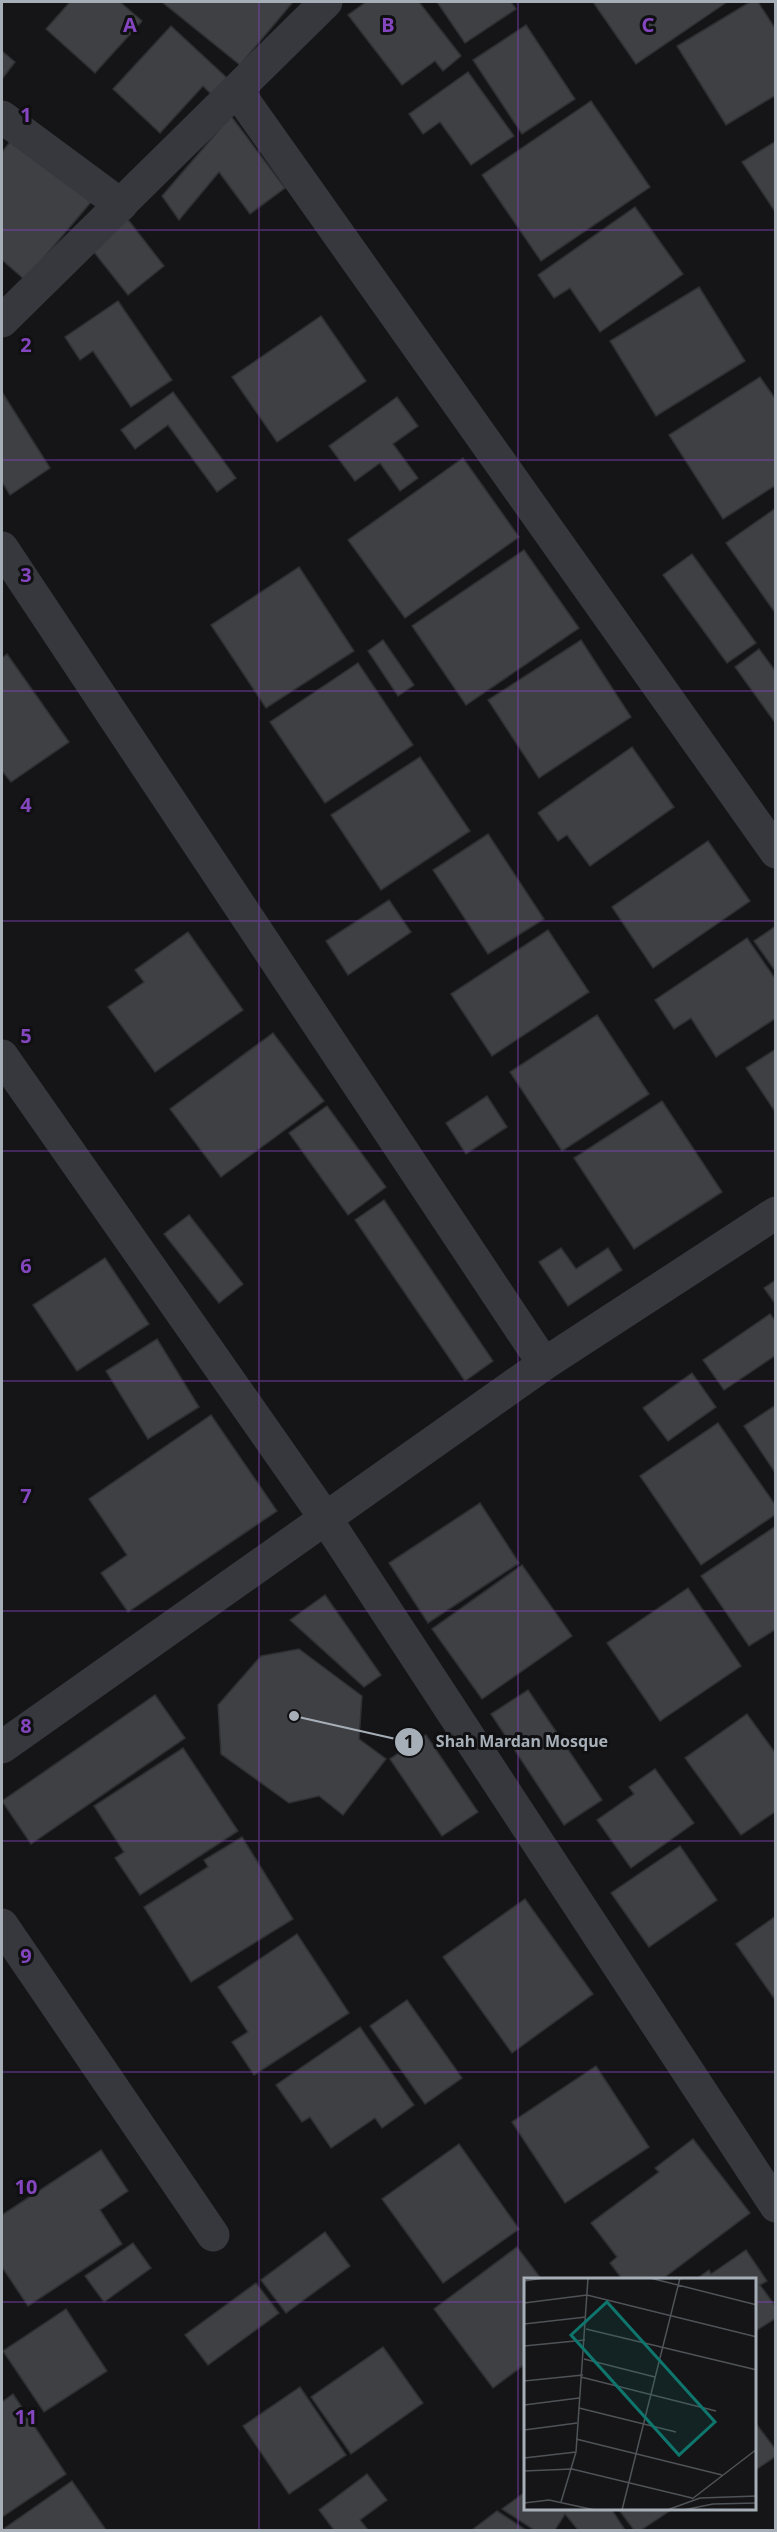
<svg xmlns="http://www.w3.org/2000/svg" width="777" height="2532" viewBox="0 0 777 2532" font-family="'Noto Sans',sans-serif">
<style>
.building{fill:#3f4044;stroke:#2f3033;stroke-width:1.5}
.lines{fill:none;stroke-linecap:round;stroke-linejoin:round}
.minor{stroke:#36383d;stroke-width:33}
.grid{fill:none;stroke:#8446be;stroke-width:1.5;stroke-opacity:0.55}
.inset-road{fill:none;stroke:#4f5357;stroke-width:1.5}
.view{fill:#0f766e;fill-opacity:0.15;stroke:#0f766e;stroke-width:3}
.inset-edge{fill:none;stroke:#a6afb8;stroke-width:3}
.grid-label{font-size:20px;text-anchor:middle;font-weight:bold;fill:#8446be;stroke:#101012;stroke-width:6;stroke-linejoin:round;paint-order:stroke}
.leader{fill:none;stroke:#a6afb8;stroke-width:2}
.callout-dot{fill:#a6afb8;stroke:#101012;stroke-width:2}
.mark-label{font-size:18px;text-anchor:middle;font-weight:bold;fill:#111}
.callout-label{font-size:16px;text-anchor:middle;font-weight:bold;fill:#a6afb8;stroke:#101012;stroke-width:6;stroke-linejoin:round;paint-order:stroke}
</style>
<rect width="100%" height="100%" fill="#151517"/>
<!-- building -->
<g class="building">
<polygon points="70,2 120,2 142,21 95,73 46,29"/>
<polygon points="162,2 293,2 240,65"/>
<polygon points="366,2 419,2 461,56 443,71 435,61 402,85 348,15"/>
<polygon points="437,2 511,2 516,9 465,43"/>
<polygon points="593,2 727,2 636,64"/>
<polygon points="750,2 758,2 776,30 776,95 726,125 677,46"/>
<polygon points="526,25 575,99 522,134 473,60"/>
<polygon points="171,26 227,78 212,95 203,86 160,133 113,89"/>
<polygon points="2,51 15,62 2,79"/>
<polygon points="468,72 514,136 471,165 440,122 423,134 409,114"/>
<polygon points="591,101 650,187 541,261 482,175"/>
<polygon points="231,116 285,188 250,214 219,172 179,220 162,196"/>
<polygon points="13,138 91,202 25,280 2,260 2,152"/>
<polygon points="776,141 776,213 742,162"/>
<polygon points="635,207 683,274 600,332 570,288 554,298 538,275"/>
<polygon points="126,217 164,266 128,295 90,247"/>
<polygon points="699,287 745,361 656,416 610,341"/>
<polygon points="118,301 172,380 131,407 93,351 80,360 65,337"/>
<polygon points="321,316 366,381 277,442 232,377"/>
<polygon points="760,377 776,400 776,485 723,519 669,435"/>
<polygon points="2,392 50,468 10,495 2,482"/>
<polygon points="173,392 236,478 217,492 168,425 135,449 121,430"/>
<polygon points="397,397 418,426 393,444 418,478 400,491 380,463 355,481 329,446"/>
<polygon points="463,458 519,537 405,618 348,540"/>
<polygon points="776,508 776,614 726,543"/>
<polygon points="524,550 579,628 466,705 412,626"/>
<polygon points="692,554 756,643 727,663 663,575"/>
<polygon points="299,567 354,651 266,708 211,625"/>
<polygon points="383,640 414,685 398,696 368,651"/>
<polygon points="581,640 631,717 539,778 488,700"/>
<polygon points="759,649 776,672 776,724 735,667"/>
<polygon points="7,654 69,742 11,782 2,771 2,658"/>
<polygon points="358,663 413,745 325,803 270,722"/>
<polygon points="632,747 674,807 590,866 567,835 558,841 538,813"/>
<polygon points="420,757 470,831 381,890 331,815"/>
<polygon points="488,834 544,919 488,954 433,870"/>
<polygon points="708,841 750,901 653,968 612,907"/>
<polygon points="389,900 411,932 348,975 326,941"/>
<polygon points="776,926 776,972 754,941"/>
<polygon points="548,930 589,992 492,1056 451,994"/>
<polygon points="188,932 243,1010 155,1072 108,1007 144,982 135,970"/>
<polygon points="747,938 776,980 776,1018 716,1057 691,1018 674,1029 655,1000"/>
<polygon points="597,1015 649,1094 562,1151 510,1072"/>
<polygon points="273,1033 324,1101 221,1177 170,1109"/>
<polygon points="776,1049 776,1113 746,1068"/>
<polygon points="487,1096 507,1127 466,1154 446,1123"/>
<polygon points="662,1101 722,1192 634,1249 574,1158"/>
<polygon points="327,1106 386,1187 348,1215 289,1133"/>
<polygon points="384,1200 493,1361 465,1381 355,1220"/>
<polygon points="189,1215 243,1284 219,1303 164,1234"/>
<polygon points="561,1248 576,1269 608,1248 622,1270 568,1306 539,1262"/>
<polygon points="105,1258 149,1324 77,1371 33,1305"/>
<polygon points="776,1280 776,1305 764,1288"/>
<polygon points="770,1314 776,1322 776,1355 724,1390 703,1360"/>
<polygon points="157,1339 199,1407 148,1439 106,1371"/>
<polygon points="692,1373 716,1407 668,1441 643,1408"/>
<polygon points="776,1405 776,1474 744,1426"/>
<polygon points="211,1415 277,1511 128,1612 101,1573 127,1555 89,1499"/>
<polygon points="718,1423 776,1506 776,1514 701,1565 640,1476"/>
<polygon points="480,1503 519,1563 428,1623 389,1563"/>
<polygon points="776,1526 776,1629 749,1646 701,1576"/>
<polygon points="522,1565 572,1636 482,1699 432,1629"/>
<polygon points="688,1588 741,1666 660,1721 607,1643"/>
<polygon points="325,1595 381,1675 364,1687 290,1620"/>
<polygon points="299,1649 362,1696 359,1739 386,1759 343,1815 319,1796 289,1803 221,1754 218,1705 261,1656"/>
<polygon points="528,1690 602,1800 564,1825 491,1714"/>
<polygon points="155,1695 185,1738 31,1844 2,1801"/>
<polygon points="747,1714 776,1754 776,1811 741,1835 685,1758"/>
<polygon points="426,1735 478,1812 442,1836 390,1759"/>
<polygon points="183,1748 238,1831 140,1895 115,1858 124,1852 94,1806"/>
<polygon points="655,1769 694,1823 631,1868 597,1820 634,1794 629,1787"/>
<polygon points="242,1837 293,1919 191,1982 144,1907 208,1867 204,1860"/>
<polygon points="680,1846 717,1900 649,1947 611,1893"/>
<polygon points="525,1899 593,1994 512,2053 443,1957"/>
<polygon points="776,1916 776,2001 736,1944"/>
<polygon points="297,1934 349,2013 254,2075 232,2042 248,2032 218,1987"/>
<polygon points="407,2000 462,2078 425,2104 370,2026"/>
<polygon points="360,2027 414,2105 382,2128 375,2118 331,2148 310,2117 302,2122 276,2085"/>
<polygon points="596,2066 649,2147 565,2203 512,2122"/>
<polygon points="693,2139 750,2213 661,2280 623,2280 610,2263 617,2257 591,2223 659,2172 655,2168"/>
<polygon points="459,2144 519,2229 443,2283 382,2199"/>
<polygon points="101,2150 128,2191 100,2210 122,2244 28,2306 2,2267 2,2215"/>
<polygon points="325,2232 350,2266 286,2313 261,2280"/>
<polygon points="133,2243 151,2268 104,2302 85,2276"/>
<polygon points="517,2247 542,2280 525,2280 525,2364 493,2388 434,2309"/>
<polygon points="746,2250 767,2281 760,2285 776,2307 776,2318 754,2332 754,2280 695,2280 709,2270 711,2274"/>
<polygon points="256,2283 279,2313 208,2365 185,2335"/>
<polygon points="66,2309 107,2371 44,2412 3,2351"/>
<polygon points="383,2347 423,2403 351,2454 311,2397"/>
<polygon points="300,2387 346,2455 289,2494 243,2426"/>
<polygon points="13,2394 66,2474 2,2517 2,2402"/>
<polygon points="754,2421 776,2450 776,2456 754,2471"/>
<polygon points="367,2474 387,2500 360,2520 368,2530 334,2530 319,2510"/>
<polygon points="72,2481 106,2530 2,2530"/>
<polygon points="525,2492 525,2510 612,2510 625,2530 578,2530 565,2514 555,2530 534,2530 502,2509"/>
<polygon points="619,2510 671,2510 641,2530 634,2530"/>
<polygon points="497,2511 526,2530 472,2530"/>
</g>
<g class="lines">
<!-- minor -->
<g class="minor">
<polyline points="237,91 776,852"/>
<polyline points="2,117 121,205"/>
<polyline points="2,321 326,2"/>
<polyline points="2,548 544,1364"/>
<polyline points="2,1056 326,1519 776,2206"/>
<polyline points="2,1747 544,1364 776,1213"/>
<polyline points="2,1925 213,2235"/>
</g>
</g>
<!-- grid -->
<path class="grid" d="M259,2V2530M518,2V2530M2,230H776M2,460H776M2,691H776M2,921H776M2,1151H776M2,1381H776M2,1611H776M2,1841H776M2,2072H776M2,2302H525M754,2302H776"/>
<!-- overview -->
<g transform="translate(524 2278)">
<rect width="232" height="232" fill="#151517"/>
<path class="inset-road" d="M126,0L233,27M0,3L20,0M0,25L63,17L233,59M0,46L62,39M62,51L233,92M0,68L61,62M60,81L131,99M57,99L192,133M0,103L59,97M0,127L55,120M55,130L152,154M0,152L53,145M52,161L198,197M0,180L52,174M0,193L48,191L168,220M168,221L233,171M37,224L52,174L64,0M0,225L25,222L71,232M98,232L156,0M143,232L176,220L233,218M159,232L189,226L233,225"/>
<path class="view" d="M83,24L191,144L155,177L47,57Z"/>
<rect width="232" height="232" class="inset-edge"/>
</g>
<g class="grid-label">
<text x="130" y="32">A</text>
<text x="388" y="32">B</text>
<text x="648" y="32">C</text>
<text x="26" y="122">1</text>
<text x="26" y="352">2</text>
<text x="26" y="582">3</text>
<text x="26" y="812">4</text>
<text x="26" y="1043">5</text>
<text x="26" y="1273">6</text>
<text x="26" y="1503">7</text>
<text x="26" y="1733">8</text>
<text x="26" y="1963">9</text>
<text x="26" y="2194">10</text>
<text x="26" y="2424">11</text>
</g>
<!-- callouts -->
<path class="leader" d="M294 1716L409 1742"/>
<g class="callout-dot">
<circle cx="294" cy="1716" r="6"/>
<circle cx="409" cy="1742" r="15"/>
</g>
<g class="mark-label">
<text x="409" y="1748">1</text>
</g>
<g class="callout-label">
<text x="522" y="1747">Shah Mardan Mosque</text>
</g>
<!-- border -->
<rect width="777" height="2532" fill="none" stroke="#a6afb8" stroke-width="6"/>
</svg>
